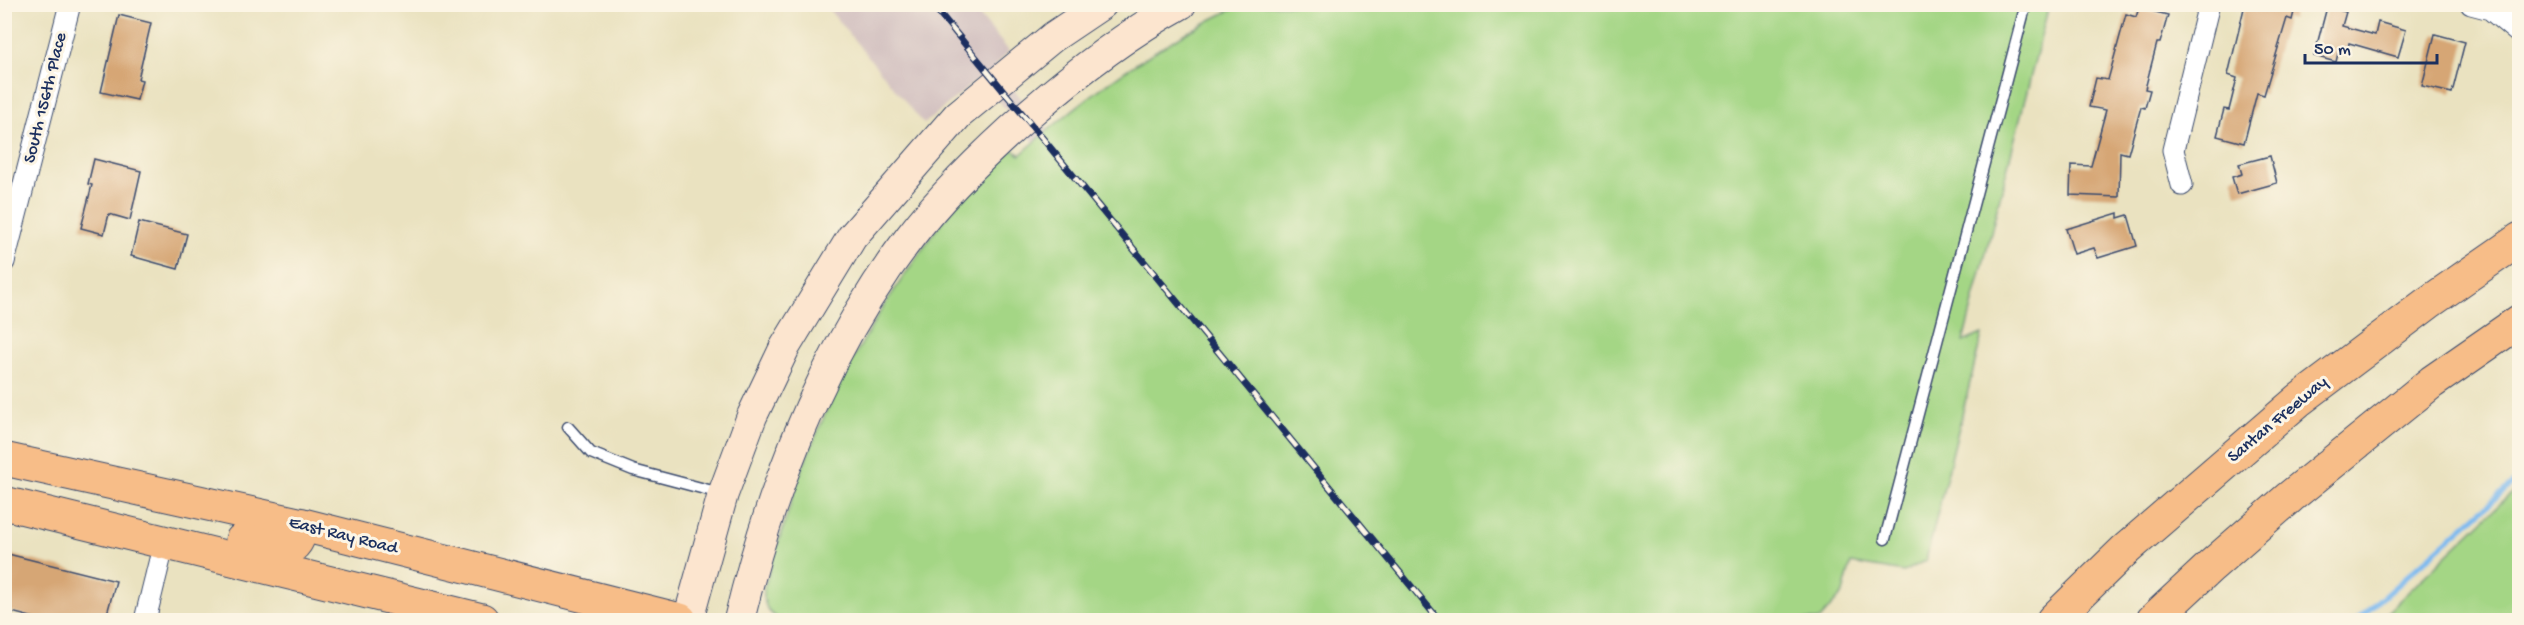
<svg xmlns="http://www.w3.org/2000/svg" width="2524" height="625" viewBox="0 0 2524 625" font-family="'Gochi Hand',sans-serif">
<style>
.industrial{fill:#d1bfbf}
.green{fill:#a4d685;stroke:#608272;stroke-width:1.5}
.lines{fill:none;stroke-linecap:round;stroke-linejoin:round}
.stream{stroke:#7cbaf0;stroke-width:5}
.building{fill:#d6a674}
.lane-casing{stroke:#3a4a6d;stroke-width:13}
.street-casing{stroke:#3a4a6d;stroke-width:23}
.secondary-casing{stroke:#3a4a6d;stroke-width:32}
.primary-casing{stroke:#3a4a6d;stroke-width:35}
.highway-casing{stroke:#3a4a6d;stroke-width:35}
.lane{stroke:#fff;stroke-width:10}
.street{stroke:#fff;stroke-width:21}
.secondary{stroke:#fce5cf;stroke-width:30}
.primary{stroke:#f7bd88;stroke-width:33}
.highway{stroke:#f7bd88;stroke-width:33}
.rail-casing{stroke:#1b2f5e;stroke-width:7}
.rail{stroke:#fcf5e5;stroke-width:4.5;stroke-dasharray:14;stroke-linecap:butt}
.labels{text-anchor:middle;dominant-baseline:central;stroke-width:6;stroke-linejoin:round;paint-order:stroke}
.street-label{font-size:18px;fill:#1b2f5e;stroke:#fcf5e5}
</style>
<rect width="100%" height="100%" fill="#fcf5e5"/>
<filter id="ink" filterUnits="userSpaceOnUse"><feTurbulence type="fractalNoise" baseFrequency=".0167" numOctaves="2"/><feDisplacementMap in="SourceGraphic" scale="12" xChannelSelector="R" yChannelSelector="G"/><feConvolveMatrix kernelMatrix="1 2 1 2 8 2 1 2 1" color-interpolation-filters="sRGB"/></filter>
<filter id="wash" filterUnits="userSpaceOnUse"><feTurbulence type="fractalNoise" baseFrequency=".008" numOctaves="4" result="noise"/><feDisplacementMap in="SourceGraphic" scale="24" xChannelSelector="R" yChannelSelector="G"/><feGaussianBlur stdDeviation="1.35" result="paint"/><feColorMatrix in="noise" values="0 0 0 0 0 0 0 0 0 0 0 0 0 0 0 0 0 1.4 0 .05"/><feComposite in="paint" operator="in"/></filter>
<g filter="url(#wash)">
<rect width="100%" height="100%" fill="#eae2c0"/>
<!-- industrial -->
<polygon class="industrial" points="825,5 971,5 1009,51 994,67 1049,130 1019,155 1034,142 979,78 924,124"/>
<!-- green -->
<g class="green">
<path d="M1241,5H2049L1963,342L1982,334L1926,560L1904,572L1851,563L1843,593L1819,620H780C766,612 763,603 764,588L801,471L826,412L855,355L883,307L934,232L967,191L1013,149L1020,155C1088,93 1157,44 1241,5Z"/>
<polygon points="2519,488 2519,620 2379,620 2506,498"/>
</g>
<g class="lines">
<!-- stream -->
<polyline class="stream" points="2357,620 2520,477"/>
</g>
<g id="blocks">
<!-- building -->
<g class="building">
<polygon points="2245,4 2296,4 2292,20 2287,18 2264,95 2257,93 2244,143 2217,136 2224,109 2229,110 2237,78 2228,75"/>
<polygon points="2327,7 2346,12 2342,26 2375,35 2378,22 2406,30 2398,57 2349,43 2347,51 2339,49 2336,62 2314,56"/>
<polygon points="2139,8 2168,15 2160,43 2157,43 2145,89 2150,90 2145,108 2141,107 2128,154 2120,152 2119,197 2070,195 2071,165 2091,166 2106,110 2089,107 2096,78 2108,80 2126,14 2136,17"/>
<polygon points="119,15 151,23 138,79 142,80 137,100 101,92"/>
<polygon points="2435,34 2465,42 2452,93 2422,86"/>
<polygon points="2270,156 2277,183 2237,194 2232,177 2242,174 2239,164"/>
<polygon points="94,159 141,171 130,220 109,214 104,234 81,228 92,185 88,184"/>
<polygon points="2118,213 2118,218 2128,215 2137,246 2098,258 2094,248 2074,254 2066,229"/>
<polygon points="139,222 187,234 178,269 131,256"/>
<polygon points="4,553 116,581 105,621 46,621 4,610"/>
</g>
</g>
</g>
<g filter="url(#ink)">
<use href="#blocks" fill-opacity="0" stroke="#3a4a6d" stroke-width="1.5"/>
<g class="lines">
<defs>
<g id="lane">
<polyline points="568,427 591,453 633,470 720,493"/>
<polyline points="1885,539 2026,4"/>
</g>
<g id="street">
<polyline points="2471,4 2490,9 2520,34"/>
<polyline points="2182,185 2173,150 2209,4"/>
<polyline points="4,262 70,4"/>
<polyline points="145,620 164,543"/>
</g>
<g id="secondary">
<polyline points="688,620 723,494 752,416 785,347 852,237 958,115 1053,37 1102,4"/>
<path d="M739,620C772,484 824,350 910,237C945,191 987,151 1030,113C1077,72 1125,35 1181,4"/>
</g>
<g id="primary">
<polyline points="4,459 303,525 680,620"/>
<polyline points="4,503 482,620"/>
<path d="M242,540L286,549C297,546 299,536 303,525"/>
</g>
<g id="highway">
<polyline points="2053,620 2124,551 2299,400 2428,303 2520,239"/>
<polyline points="2153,620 2211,566 2290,497 2432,382 2520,321"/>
</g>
</defs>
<!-- lane casing -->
<use href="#lane" class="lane-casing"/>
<!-- street casing -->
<use href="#street" class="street-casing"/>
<!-- secondary casing -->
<use href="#secondary" class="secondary-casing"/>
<!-- primary casing -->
<use href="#primary" class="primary-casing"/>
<!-- highway casing -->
<use href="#highway" class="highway-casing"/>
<!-- lane -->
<use href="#lane" class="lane"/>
<!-- street -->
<use href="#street" class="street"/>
<!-- secondary -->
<use href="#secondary" class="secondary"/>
<!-- primary -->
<use href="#primary" class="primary"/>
<!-- highway -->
<use href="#highway" class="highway"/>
<defs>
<polyline id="rail" points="932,4 1439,620"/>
</defs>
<!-- rail casing -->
<use href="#rail" class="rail-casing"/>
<!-- rail -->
<use href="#rail" class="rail"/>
</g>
</g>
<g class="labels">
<!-- street labels -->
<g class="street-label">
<text transform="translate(46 98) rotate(-76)">South 156th Place</text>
<text transform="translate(2278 420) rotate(-40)">Santan Freeway</text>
<text transform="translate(343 536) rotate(14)">East Ray Road</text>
</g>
</g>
<!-- margin -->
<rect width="2524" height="625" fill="none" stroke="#fcf5e5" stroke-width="24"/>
<!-- scale -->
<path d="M2305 54v9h132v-9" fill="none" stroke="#1b2f5e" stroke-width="3"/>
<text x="2314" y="54" font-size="18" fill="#1b2f5e" stroke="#fcf5e5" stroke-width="4.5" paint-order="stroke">50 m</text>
</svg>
